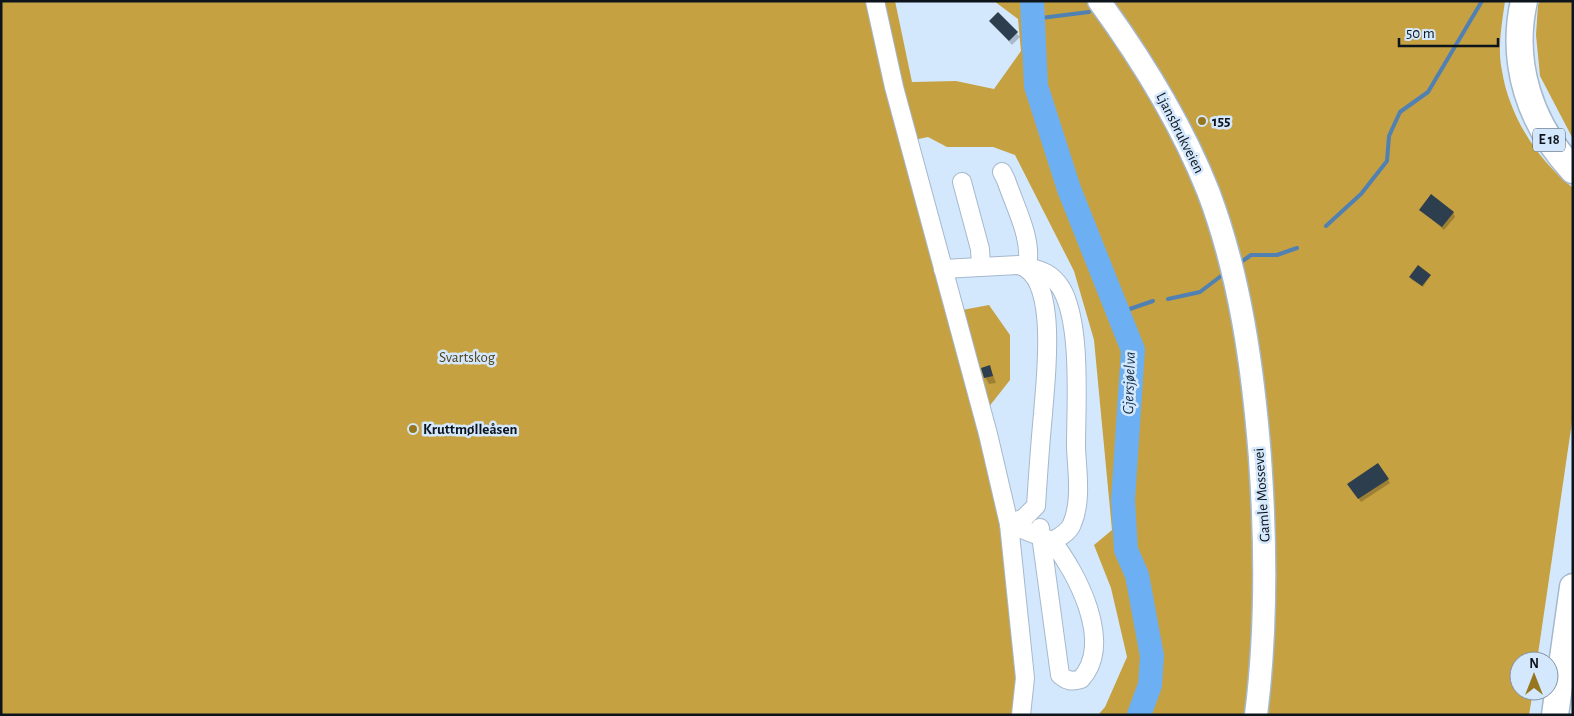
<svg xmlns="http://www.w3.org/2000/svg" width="1574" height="716" viewBox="0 0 1574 716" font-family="'Alegreya Sans',sans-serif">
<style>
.forest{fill:#c5a142}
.shadow{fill:#0003}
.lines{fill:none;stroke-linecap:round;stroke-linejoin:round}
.stream{stroke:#5081b2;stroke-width:4}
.river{stroke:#6cb0f3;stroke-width:24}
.building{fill:#2d3e4e}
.minor-casing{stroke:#a5b8cc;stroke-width:20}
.major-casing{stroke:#a5b8cc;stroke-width:25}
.highway-casing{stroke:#a5b8cc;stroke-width:29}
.minor{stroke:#fff;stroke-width:18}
.major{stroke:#fff;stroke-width:22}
.highway{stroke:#fff;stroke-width:26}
.poi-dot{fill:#96771f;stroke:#d4e8fd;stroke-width:2}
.labels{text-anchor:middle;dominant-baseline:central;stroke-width:5;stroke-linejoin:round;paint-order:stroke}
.shield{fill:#d4e8fd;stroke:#49545f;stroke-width:1}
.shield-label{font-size:14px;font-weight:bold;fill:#0d141b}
.poi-label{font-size:15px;font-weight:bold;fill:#0d141b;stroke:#d4e8fd;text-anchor:start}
.street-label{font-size:15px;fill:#0d141b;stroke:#d4e8fd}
.park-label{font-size:15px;fill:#504119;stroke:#d4e8fd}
.water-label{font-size:16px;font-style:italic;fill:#122f49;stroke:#d4e8fd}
</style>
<rect width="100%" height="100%" fill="#d4e8fd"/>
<!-- forest -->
<g class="forest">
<path d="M1,1H895L912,82L956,81L994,89L1021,51L1018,19L994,1H1505C1502,24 1497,47 1502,71C1509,115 1537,160 1573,188V415L1537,661H1519V691H1533L1529,715H1098L1105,707L1127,657L1111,588L1094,545L1112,530L1094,340L1074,271L1015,155L993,147H947L928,137L914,140L962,310L989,305L1010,335V380L988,408L1031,682L1030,715H1Z"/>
<polygon points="1540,1 1573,1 1573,139 1540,76 1536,35 1538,5"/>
</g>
<!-- shadow -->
<g class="shadow">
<polygon points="998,14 1020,37 1012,45 991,21"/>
<polygon points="1421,210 1453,212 1455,217 1444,230"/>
<polygon points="1430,276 1423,287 1411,279"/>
<polygon points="990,367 996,383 989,384 985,377"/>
<polygon points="1378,464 1390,483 1361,502 1351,488"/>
</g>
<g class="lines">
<!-- stream -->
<g class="stream">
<polyline points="1033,19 1089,12"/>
<polyline points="1326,226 1361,194 1387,161 1389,136 1400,112 1428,92 1482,1"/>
<polyline points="1241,262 1251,255 1277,255 1297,248"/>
<polyline points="1168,299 1200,292 1221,276"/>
<polyline points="1118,313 1153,301"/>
</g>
<!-- river -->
<polyline class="river" points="1032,1 1036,86 1069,189 1133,350 1123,500 1126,550 1137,575 1152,656 1150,685 1139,715"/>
</g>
<!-- building -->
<g class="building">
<polygon points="998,12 1018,32 1009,41 989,21"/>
<polygon points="1431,194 1454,212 1442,227 1419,210"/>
<polygon points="1418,265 1431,275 1422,286 1409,277"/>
<polygon points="990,365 993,376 984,378 981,368"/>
<polygon points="1378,463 1389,479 1358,499 1347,484"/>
</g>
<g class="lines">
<defs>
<g id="minor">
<polyline points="875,1 894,87 988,434 1009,524 1025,678 1021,715"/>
<path d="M1002,172L1006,180C1015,207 1033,239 1027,267C1042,270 1052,274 1061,288C1082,323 1076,406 1076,447C1077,471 1082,501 1072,524C1069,532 1060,537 1052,541L1009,524"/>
<polyline points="962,182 980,249 981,266"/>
<path d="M943,269L1019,265C1060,276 1045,382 1043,414C1040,445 1038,475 1036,506L1024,518L1009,524"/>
<path d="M1040,528L1060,675C1067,681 1072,682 1081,679C1114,643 1077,573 1052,541"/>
</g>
<path id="major" d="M1099,1C1142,60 1181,123 1208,191C1240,275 1253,368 1260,458C1266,544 1267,629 1256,715"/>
<g id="highway">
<path d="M1524,1C1510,63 1530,124 1573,170"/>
<polyline points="1555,715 1573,587"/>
</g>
</defs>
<!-- minor casing -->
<use href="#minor" class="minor-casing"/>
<!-- major casing -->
<use href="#major" class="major-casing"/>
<!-- highway casing -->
<use href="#highway" class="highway-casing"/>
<!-- minor -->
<use href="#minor" class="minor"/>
<!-- major -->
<use href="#major" class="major"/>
<!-- highway -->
<use href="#highway" class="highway"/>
</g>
<!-- markers -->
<g class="poi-dot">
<circle cx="1202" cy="121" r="5"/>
<circle cx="413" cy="429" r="5"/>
</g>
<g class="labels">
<!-- shield labels -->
<rect class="shield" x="1533" y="128.5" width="32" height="23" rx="4"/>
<g class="shield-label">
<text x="1549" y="140">E 18</text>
</g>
<!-- poi labels -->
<g class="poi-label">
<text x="1212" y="121">155</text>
<text x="423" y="429">Kruttmølleåsen</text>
</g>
<!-- street labels -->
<g class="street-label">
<text transform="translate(1180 133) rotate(63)">Ljansbrukveien</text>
<text transform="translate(1262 495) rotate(-94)">Gamle Mossevei</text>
</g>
<!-- park labels -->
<g class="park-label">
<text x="467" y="357">Svartskog</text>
</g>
<!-- water labels -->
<g class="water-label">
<text transform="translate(1129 383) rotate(-88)">Gjersjøelva</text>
</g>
</g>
<!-- border -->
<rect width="1574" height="716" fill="none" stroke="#0d141b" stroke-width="5"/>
<!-- north arrow -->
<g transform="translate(1534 676)"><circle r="24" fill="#d4e8fd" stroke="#8493a3"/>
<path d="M0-4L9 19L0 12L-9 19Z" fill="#96771f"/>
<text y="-8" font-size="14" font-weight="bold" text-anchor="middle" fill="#0d141b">N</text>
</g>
<!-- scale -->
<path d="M1399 38v8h99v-8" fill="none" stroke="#0d141b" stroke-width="2.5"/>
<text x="1406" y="38" font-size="15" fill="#0d141b" stroke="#d4e8fd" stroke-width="4" paint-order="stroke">50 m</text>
</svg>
